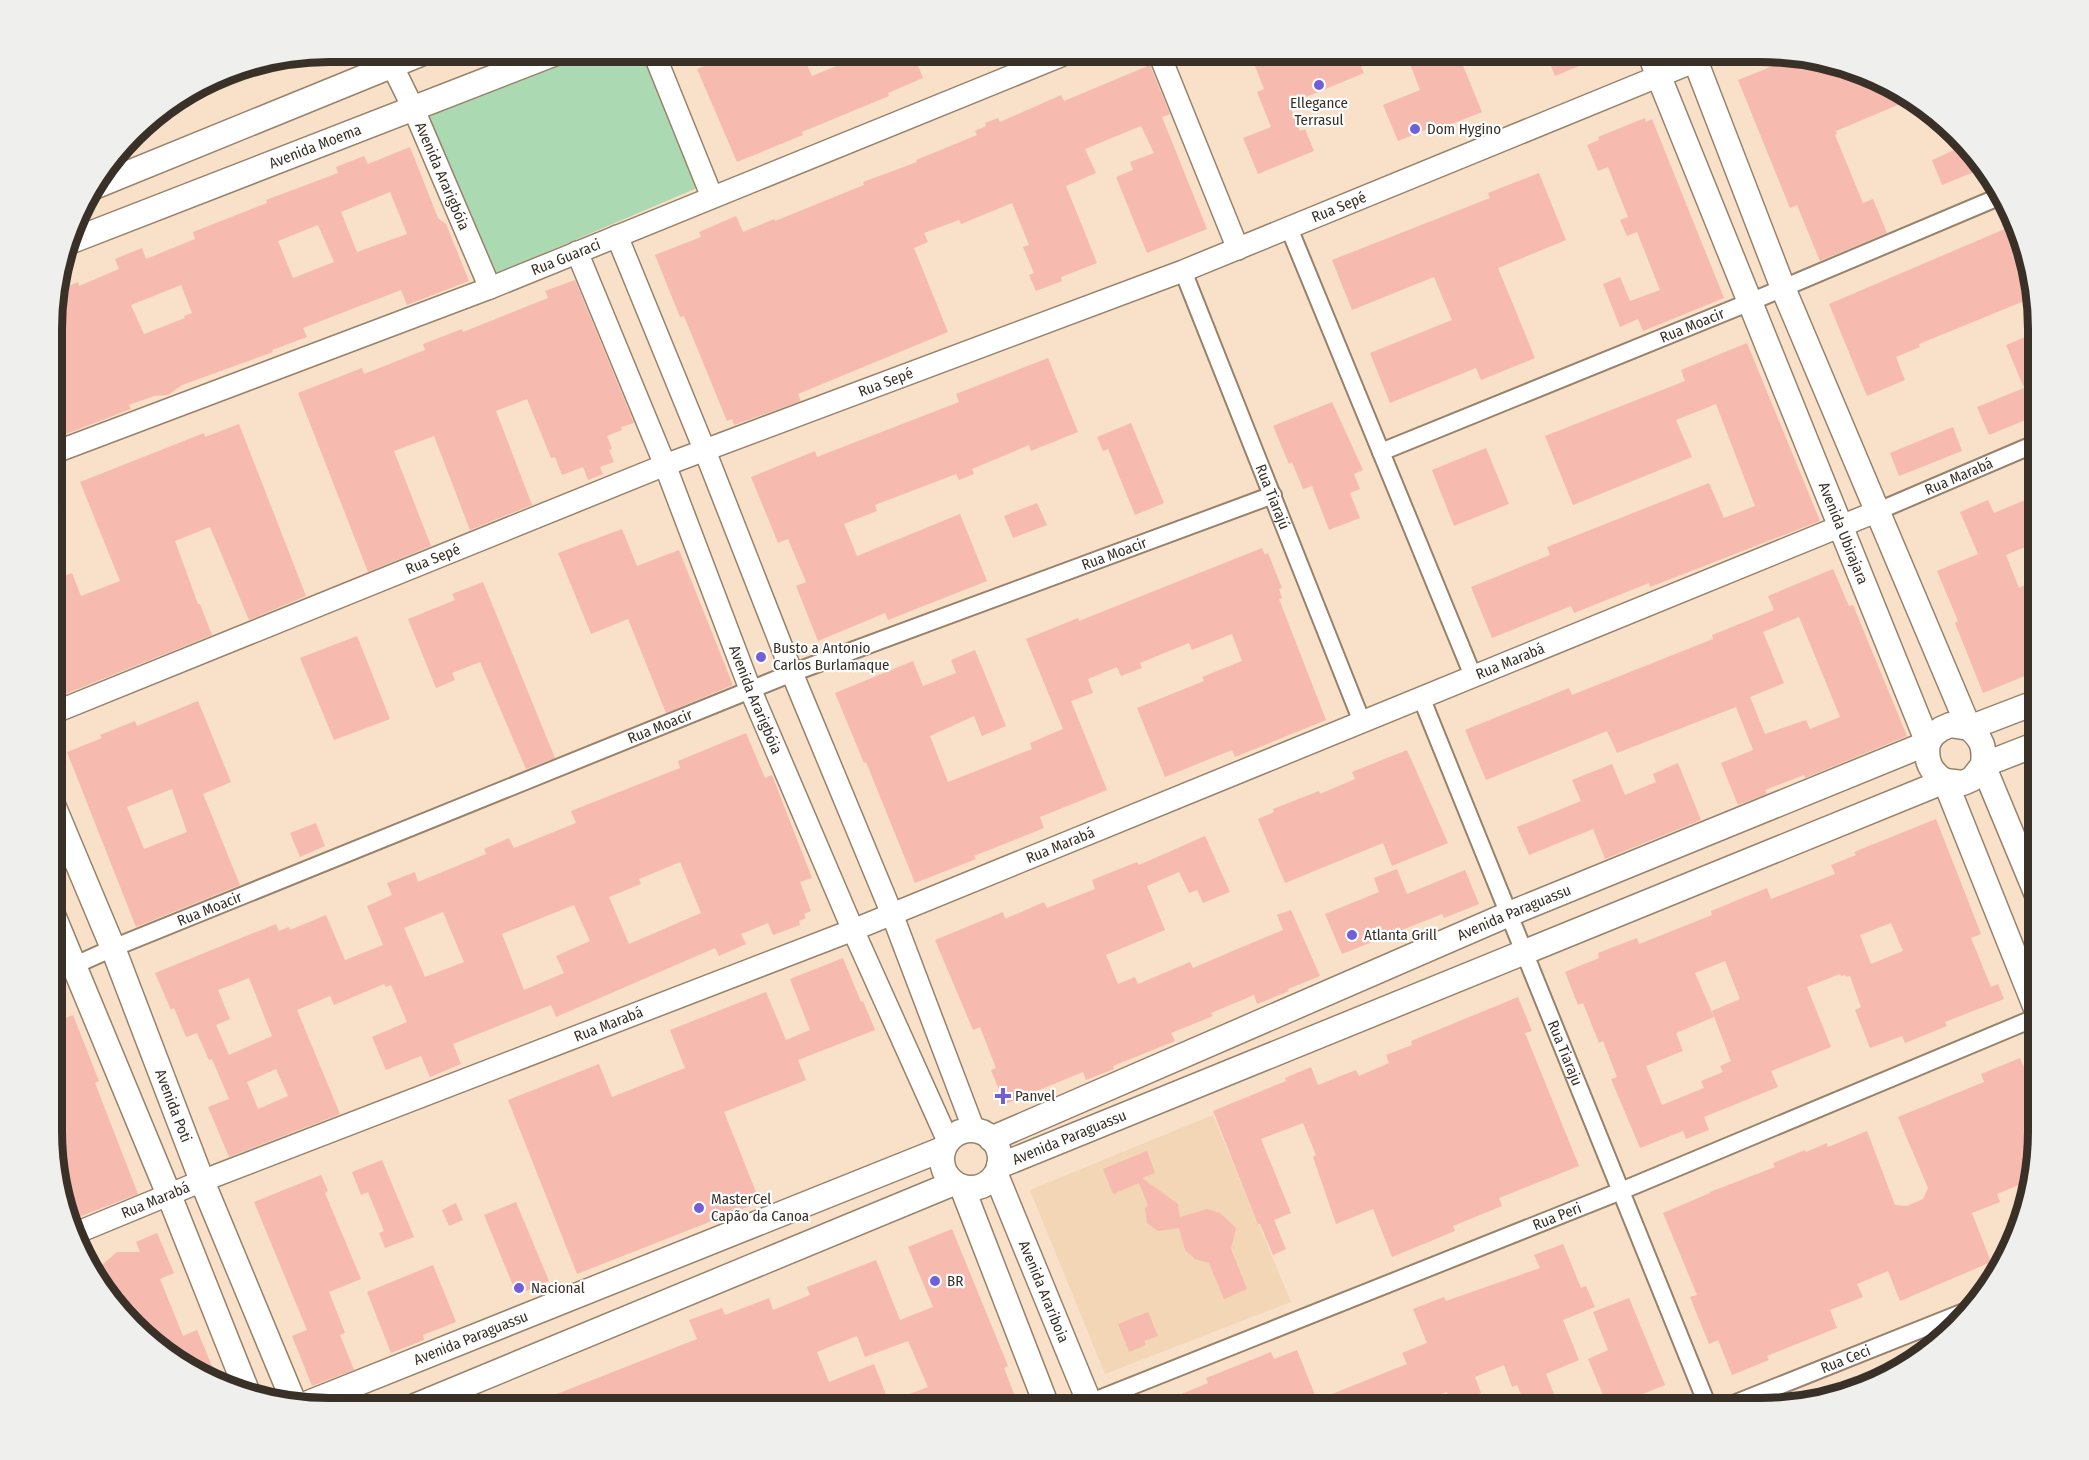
<svg xmlns="http://www.w3.org/2000/svg" width="2089" height="1460" viewBox="0 0 2089 1460" font-family="'Fira Sans Condensed',sans-serif">
<style>
.built{fill:#f2d6b6}
.green{fill:#abd9b1}
.sand{fill:#e5dcb7}
.building{fill:#f7baae;fill-rule:evenodd}
.lines{fill:none;stroke-linecap:round;stroke-linejoin:round}
.minor-casing{stroke:#97826b;stroke-width:20}
.tertiary-casing{stroke:#97826b;stroke-width:24}
.secondary-casing{stroke:#97826b;stroke-width:27}
.minor{stroke:#fff;stroke-width:16}
.tertiary{stroke:#fff;stroke-width:21}
.secondary{stroke:#fff;stroke-width:24}
.poi-dot{fill:#715ed8;stroke:#fff;stroke-width:2}
.labels{text-anchor:middle;dominant-baseline:central;stroke-width:4.5;stroke-linejoin:round;paint-order:stroke}
.poi-label{font-size:15px;fill:#393127;stroke:#fff;text-anchor:start}
.street-label{font-size:15px;fill:#393127;stroke:#fff}
.rim{fill:none;stroke:#393127;stroke-width:8}
</style>
<rect width="100%" height="100%" fill="#f8e1c8"/>
<!-- built -->
<polygon class="built" points="1213,1115 1291,1302 1105,1374 1030,1190"/>
<!-- green -->
<polygon class="green" points="581,51 643,51 697,188 495,274 429,116"/>
<!-- sand -->
<polygon class="sand" points="314,54 150,117 223,72"/>
<!-- building -->
<g class="building">
<polygon points="709,51 801,51 812,76 871,52 877,66 912,51 923,78 888,93 889,96 802,132 803,135 737,162 697,69 714,62"/>
<polygon points="1249,51 1397,51 1397,52 1361,67 1364,73 1289,104 1300,131 1305,129 1314,151 1258,174 1243,138 1271,127 1257,92 1264,89"/>
<polygon points="1405,51 1457,51 1482,112 1437,130 1435,126 1398,141 1383,105 1420,90"/>
<polygon points="1545,51 1613,52 1555,76"/>
<polygon points="1798,56 1850,66 1912,99 1836,131 1837,134 1835,135 1863,203 1873,199 1887,233 1820,261 1797,205 1790,208 1738,80"/>
<polygon points="1150,65 1170,114 1162,117 1207,229 1147,253 1116,177 1133,170 1130,162 1154,153 1141,126 1085,149 1096,173 1066,186 1097,263 1061,277 1062,281 1036,291 1029,275 1034,273 1023,247 1029,245 1012,203 961,224 959,220 924,233 928,242 914,248 948,332 798,394 801,401 734,425 732,419 727,421 684,316 680,317 655,255 701,237 699,232 736,216 743,232 774,219 775,221 864,185 863,182 917,162 916,160 977,135 975,131 986,126 985,123 998,118 1000,122 1061,95 1064,101"/>
<polygon points="1645,118 1646,122 1652,119 1724,298 1643,331 1638,319 1620,327 1603,284 1620,277 1630,301 1660,290 1637,232 1627,236 1620,220 1628,217 1608,167 1598,171 1587,145 1599,140 1598,137"/>
<path d="M410,147L438,218L446,224L469,281L407,305L401,290L303,328L307,337L272,350L273,352L182,385L168,395L154,396L129,405L131,409L53,439L54,292L78,282L79,286L119,269L115,259L142,248L146,259L195,239L193,232L267,203L266,200L338,173L336,167L364,156L368,164ZM390,192L407,234L357,252L341,212ZM318,225L334,262L293,278L278,241ZM181,285L192,313L184,316L185,318L144,334L131,305Z"/>
<polygon points="1961,147 1979,170 1942,185 1932,160"/>
<polygon points="1539,173 1566,240 1498,268 1535,358 1481,380 1476,368 1390,403 1370,353 1452,320 1434,277 1352,310 1332,260 1490,198 1488,193"/>
<polygon points="2014,225 2034,297 1919,344 1920,347 1896,357 1905,380 1867,396 1829,304"/>
<polygon points="575,280 634,423 621,427 622,430 607,436 612,449 609,450 614,462 600,467 603,474 588,480 583,467 562,475 555,457 551,458 527,399 496,411 532,505 470,530 434,436 394,451 431,546 368,572 298,393 362,368 364,374 425,350 423,344 462,329 463,332 548,298 545,291"/>
<polygon points="2037,332 2037,420 2035,416 1989,435 1977,407 2024,388 2006,345"/>
<polygon points="1747,343 1820,521 1650,587 1649,583 1574,613 1571,606 1492,638 1471,587 1550,555 1547,547 1709,483 1724,518 1755,506 1716,404 1676,420 1692,457 1573,505 1545,436 1685,381 1681,370"/>
<polygon points="1048,358 1078,432 1031,451 1029,445 972,469 974,474 959,480 956,474 875,505 877,511 844,524 857,556 960,514 987,581 888,620 885,613 818,641 796,586 806,582 788,539 778,543 751,477 815,451 817,457 959,402 956,394"/>
<polygon points="1332,402 1363,470 1354,474 1360,489 1350,493 1360,518 1329,530 1312,486 1303,489 1292,462 1289,464 1273,426"/>
<polygon points="1131,423 1164,503 1135,515 1108,449 1103,451 1097,437"/>
<polygon points="239,424 306,596 249,620 210,527 175,541 198,604 200,604 212,635 53,699 53,580 72,573 81,596 120,581 80,482 204,433 205,437"/>
<polygon points="1953,427 1962,451 1899,476 1890,453"/>
<polygon points="1486,448 1509,504 1454,526 1432,470"/>
<polygon points="2037,495 2037,542 2006,555 2019,588 2037,580 2037,671 1983,693 1955,623 1958,621 1937,571 1978,554 1960,512 1988,500 1994,513"/>
<polygon points="1037,503 1047,525 1013,538 1004,516"/>
<polygon points="622,529 637,566 679,550 733,685 666,713 628,619 591,634 558,553"/>
<polygon points="1262,548 1265,555 1268,553 1282,588 1279,589 1282,598 1279,599 1326,720 1235,757 1232,750 1165,777 1137,708 1204,681 1202,677 1242,661 1232,634 1192,650 1189,643 1140,663 1142,668 1121,676 1117,667 1088,679 1093,693 1071,701 1107,790 1040,817 1044,828 974,856 976,859 915,883 866,762 864,763 835,693 913,661 923,686 956,673 951,660 975,650 1006,726 982,736 974,716 930,736 948,782 1032,749 1030,743 1063,729 1026,639 1078,618 1079,621"/>
<path d="M1833,569L1849,606L1853,605L1907,736L1805,778L1804,775L1765,790L1767,794L1738,805L1721,763L1753,750L1736,707L1617,753L1607,731L1486,780L1465,730L1569,688L1572,695L1713,639L1712,635L1774,610L1768,596ZM1799,617L1840,717L1810,729L1806,720L1765,734L1750,697L1784,683L1763,632Z"/>
<polygon points="483,582 555,758 526,769 480,662 452,673 455,680 436,688 408,619 455,600 452,594"/>
<polygon points="357,636 390,719 334,740 300,658"/>
<path d="M198,701L231,782L203,794L240,885L136,927L67,752L102,738L100,735L135,721L137,726ZM172,789L187,832L144,849L127,807Z"/>
<path d="M746,733L765,778L772,775L812,878L800,882L811,911L804,914L806,918L799,921L800,925L773,935L768,923L741,934L746,944L719,956L715,948L556,1017L551,1005L453,1044L461,1064L430,1077L421,1056L386,1070L372,1037L407,1022L391,985L386,987L384,984L334,1005L330,996L297,1010L340,1114L229,1157L208,1107L229,1099L212,1059L209,1060L197,1033L186,1037L174,1008L171,1010L155,973L276,924L279,931L289,927L290,930L326,915L345,960L383,945L367,906L392,895L387,883L415,872L418,882L486,854L484,849L509,838L514,848L576,823L571,811L680,768L678,761ZM680,862L701,913L629,944L609,897L641,884L639,879ZM574,905L590,941L556,956L564,973L524,990L502,934ZM443,912L464,962L425,977L404,928ZM249,978L272,1036L229,1055L216,1025L230,1019L218,990ZM276,1069L288,1096L258,1109L247,1082Z"/>
<polygon points="1407,750 1448,843 1392,866 1383,843 1285,883 1258,819 1274,812 1273,809 1319,791 1320,794 1355,779 1352,772"/>
<polygon points="1678,763 1701,820 1605,859 1593,829 1529,855 1517,827 1581,801 1572,780 1612,764 1625,795 1656,782 1653,774"/>
<path d="M1936,819L1981,934L1971,938L1991,987L1998,984L2004,999L1945,1022L1947,1026L1905,1043L1902,1036L1870,1048L1855,1010L1861,1007L1850,976L1846,977L1845,975L1841,976L1840,974L1807,987L1831,1047L1771,1071L1778,1087L1704,1117L1709,1130L1686,1139L1683,1131L1640,1148L1611,1079L1617,1077L1603,1041L1599,1043L1583,1003L1578,1005L1565,972L1599,958L1598,953L1637,938L1639,944L1712,915L1711,911L1767,888L1771,899L1835,874L1831,865L1856,855L1854,852ZM1891,923L1903,951L1871,964L1860,935ZM1725,961L1740,999L1712,1011L1731,1061L1720,1066L1723,1072L1701,1081L1704,1088L1662,1105L1646,1066L1683,1051L1676,1033L1714,1017L1695,973Z"/>
<polygon points="316,823 325,846 300,857 290,833"/>
<polygon points="1205,836 1230,892 1203,903 1197,890 1189,893 1179,872 1147,886 1165,930 1106,955 1118,984 1135,977 1138,984 1190,962 1193,968 1235,950 1283,930 1277,915 1291,910 1320,976 1288,989 1289,991 1257,1004 1254,995 1211,1013 1213,1016 1171,1033 1175,1041 1113,1066 1114,1069 1086,1080 1083,1072 1005,1104 991,1070 996,1068 980,1027 973,1030 935,940 1003,912 1005,919 1044,902 1047,908 1095,889 1092,880 1137,862 1139,865"/>
<polygon points="1397,869 1407,894 1465,870 1479,904 1444,918 1442,914 1342,954 1325,914 1379,892 1374,878"/>
<polygon points="843,958 861,1002 863,1001 875,1030 798,1060 806,1080 724,1112 760,1202 577,1274 508,1100 599,1064 612,1097 685,1068 670,1030 766,992 786,1040 810,1030 790,979"/>
<polygon points="1518,997 1532,1031 1525,1033 1579,1166 1499,1198 1502,1206 1453,1226 1455,1231 1392,1257 1373,1209 1336,1224 1313,1157 1316,1155 1303,1123 1261,1139 1291,1213 1274,1220 1286,1249 1273,1255 1260,1224 1258,1224 1213,1111 1286,1081 1285,1078 1311,1067 1318,1085 1356,1070 1359,1076 1389,1063 1386,1055 1412,1045 1411,1041"/>
<polygon points="73,1015 99,1081 95,1083 138,1194 71,1220 53,1167 53,1023"/>
<polygon points="2020,1058 2033,1089 2037,1088 2037,1149 2031,1180 1997,1194 2000,1202 1972,1213 1991,1262 1900,1301 1888,1271 1857,1284 1863,1297 1830,1310 1837,1328 1767,1356 1769,1360 1732,1375 1718,1340 1709,1344 1690,1297 1697,1295 1663,1213 1710,1193 1710,1192 1775,1167 1773,1163 1805,1150 1806,1152 1827,1143 1828,1147 1867,1131 1895,1205 1907,1206 1923,1199 1928,1188 1898,1117 1984,1082 1981,1074"/>
<polygon points="1147,1151 1155,1173 1142,1178 1178,1204 1180,1217 1207,1209 1220,1213 1236,1228 1231,1249 1247,1289 1224,1299 1209,1263 1195,1259 1185,1250 1179,1228 1158,1231 1147,1223 1145,1209 1148,1205 1139,1183 1113,1194 1103,1169"/>
<polygon points="382,1160 414,1237 385,1248 379,1233 384,1231 368,1192 361,1195 352,1172"/>
<polygon points="321,1175 328,1191 325,1193 361,1279 329,1292 345,1333 340,1335 354,1370 312,1386 292,1336 307,1330 254,1202"/>
<polygon points="516,1202 549,1281 517,1295 484,1215"/>
<polygon points="456,1203 463,1220 449,1226 442,1210"/>
<path d="M952,1229L1008,1366L1004,1368L1020,1409L521,1408L697,1339L689,1320L722,1308L725,1315L769,1298L773,1310L810,1295L807,1287L876,1260L900,1320L933,1307L908,1247ZM857,1336L865,1357L908,1341L928,1387L889,1402L874,1364L829,1382L817,1352Z"/>
<polygon points="157,1233 174,1273 160,1279 183,1336 197,1330 219,1383 160,1352 103,1287 96,1270 117,1252 140,1252 136,1242"/>
<polygon points="1563,1244 1581,1288 1586,1286 1595,1307 1563,1320 1579,1360 1546,1374 1560,1409 1527,1409 1517,1385 1512,1387 1504,1365 1475,1377 1481,1393 1476,1395 1482,1409 1453,1409 1447,1392 1404,1409 1145,1409 1208,1383 1206,1378 1271,1352 1274,1359 1297,1350 1317,1400 1407,1364 1402,1353 1427,1343 1413,1309 1444,1297 1446,1301 1540,1268 1534,1255"/>
<polygon points="433,1265 456,1322 423,1335 424,1340 391,1353 367,1292"/>
<polygon points="1629,1298 1665,1385 1643,1394 1649,1409 1609,1409 1588,1359 1608,1350 1593,1312"/>
<polygon points="1148,1312 1158,1336 1144,1341 1146,1345 1129,1352 1118,1324"/>
</g>
<g class="lines">
<defs>
<g id="minor">
<polyline points="1696,61 1717,52"/>
<polyline points="1289,228 1473,676"/>
<path id="s1" d="M1183,271L1362,722"/>
<path id="s2" d="M1381,452L1750,302L2001,196"/>
<path id="s3" d="M1878,511L2037,443"/>
<path id="s4" d="M1421,697L1709,1409"/>
<path id="s5" d="M53,975L113,948L792,673L1273,495"/>
<path id="s6" d="M1074,1409L1621,1191L2037,1017"/>
<path id="s7" d="M1721,1409L1969,1310"/>
</g>
<g id="tertiary">
<polyline points="653,51 712,197"/>
<polyline points="1158,51 1238,249"/>
<path id="s8" d="M392,65L414,110L490,288"/>
<polyline points="617,236 705,451 792,673 892,914 974,1130"/>
<path id="s9" d="M577,252L665,465L750,689L853,930L948,1141"/>
<path id="s10" d="M53,453L490,288L1073,51"/>
<path id="s11" d="M53,713L665,465L1183,271L1696,61"/>
<path id="s12" d="M76,1233L202,1181L853,930L1878,511"/>
</g>
<g id="secondary">
<path id="s13" d="M1649,52L1928,743C1925,760 1930,772 1945,781L2037,1011"/>
<path d="M1692,52L1783,288L1969,728C1982,739 1985,747 1983,765L2037,895"/>
<polyline points="94,187 428,51"/>
<path id="s14" d="M69,242L561,51"/>
<path id="s15" d="M53,805L113,948L202,1181L295,1405"/>
<polyline points="53,915 169,1195 249,1396"/>
<circle cx="971" cy="1159" r="29"/>
<path id="s16" d="M991,1139L1509,914L1928,743L1933,735L1941,729L1950,725L1969,728L2037,702"/>
<path id="s17" d="M999,1166L1945,781L1963,783L1972,779L1983,765L2037,744"/>
<path id="s18" d="M996,1175L1092,1409"/>
<polyline points="962,1187 1048,1409"/>
<path id="s19" d="M301,1406L943,1149"/>
<polyline points="410,1408 954,1183"/>
</g>
</defs>
<!-- minor casing -->
<use href="#minor" class="minor-casing"/>
<!-- tertiary casing -->
<use href="#tertiary" class="tertiary-casing"/>
<!-- secondary casing -->
<use href="#secondary" class="secondary-casing"/>
<!-- minor -->
<use href="#minor" class="minor"/>
<!-- tertiary -->
<use href="#tertiary" class="tertiary"/>
<!-- secondary -->
<use href="#secondary" class="secondary"/>
</g>
<!-- markers -->
<g class="poi-dot">
<circle cx="1319" cy="85" r="6"/>
<circle cx="1415" cy="129" r="6"/>
<circle cx="761" cy="657" r="6"/>
<circle cx="1352" cy="935" r="6"/>
<path d="M1000 1087h6v6h6v6h-6v6h-6v-6h-6v-6h6z"/>
<circle cx="699" cy="1208" r="6"/>
<circle cx="935" cy="1281" r="6"/>
<circle cx="519" cy="1288" r="6"/>
</g>
<g class="labels">
<!-- poi labels -->
<g class="poi-label">
<text x="1319" y="103" text-anchor="middle">Ellegance<tspan x="1319" dy="17">Terrasul</tspan></text>
<text x="1427" y="129">Dom Hygino</text>
<text x="773" y="648">Busto a Antonio<tspan x="773" dy="17">Carlos Burlamaque</tspan></text>
<text x="1364" y="935">Atlanta Grill</text>
<text x="1015" y="1096">Panvel</text>
<text x="711" y="1199">MasterCel<tspan x="711" dy="17">Capão da Canoa</tspan></text>
<text x="947" y="1281">BR</text>
<text x="531" y="1288">Nacional</text>
</g>
<!-- street labels -->
<g class="street-label">
<text stroke="none"><textPath href="#s14" startOffset="264">Avenida Moema</textPath></text>
<text stroke="none"><textPath href="#s8" startOffset="122">Avenida Ararigbóia</textPath></text>
<text stroke="none"><textPath href="#s11" startOffset="1382">Rua Sepé</textPath></text>
<text stroke="none"><textPath href="#s10" startOffset="549">Rua Guaraci</textPath></text>
<text stroke="none"><textPath href="#s2" startOffset="336">Rua Moacir</textPath></text>
<text stroke="none"><textPath href="#s11" startOffset="896">Rua Sepé</textPath></text>
<text stroke="none"><textPath href="#s3" startOffset="88">Rua Marabá</textPath></text>
<text stroke="none"><textPath href="#s1" startOffset="243">Rua Tiarajú</textPath></text>
<text stroke="none"><textPath href="#s13" startOffset="519">Avenida Ubirajara</textPath></text>
<text stroke="none"><textPath href="#s5" startOffset="1142">Rua Moacir</textPath></text>
<text stroke="none"><textPath href="#s11" startOffset="410">Rua Sepé</textPath></text>
<text stroke="none"><textPath href="#s12" startOffset="1544">Rua Marabá</textPath></text>
<text stroke="none"><textPath href="#s9" startOffset="482">Avenida Ararigbóia</textPath></text>
<text stroke="none"><textPath href="#s5" startOffset="656">Rua Moacir</textPath></text>
<text stroke="none"><textPath href="#s12" startOffset="1058">Rua Marabá</textPath></text>
<text stroke="none"><textPath href="#s5" startOffset="170">Rua Moacir</textPath></text>
<text stroke="none"><textPath href="#s16" startOffset="570">Avenida Paraguassu</textPath></text>
<text stroke="none"><textPath href="#s12" startOffset="572">Rua Marabá</textPath></text>
<text stroke="none"><textPath href="#s4" startOffset="384">Rua Tiaraju</textPath></text>
<text stroke="none"><textPath href="#s15" startOffset="324">Avenida Poti</textPath></text>
<text stroke="none"><textPath href="#s17" startOffset="76">Avenida Paraguassu</textPath></text>
<text stroke="none"><textPath href="#s12" startOffset="86">Rua Marabá</textPath></text>
<text stroke="none"><textPath href="#s6" startOffset="520">Rua Peri</textPath></text>
<text stroke="none"><textPath href="#s18" startOffset="126">Avenida Arariboia</textPath></text>
<text stroke="none"><textPath href="#s19" startOffset="183">Avenida Paraguassu</textPath></text>
<text stroke="none"><textPath href="#s7" startOffset="134">Rua Ceci</textPath></text>
</g>
</g>
<!-- crop -->
<path d="M0 0H2089V1460H0ZM329 62H1761A267 267 0 0 1 2028 329V1131A267 267 0 0 1 1761 1398H329A267 267 0 0 1 62 1131V329A267 267 0 0 1 329 62Z" fill="#efefee" fill-rule="evenodd"/>
<path class="rim" d="M329 62H1761A267 267 0 0 1 2028 329V1131A267 267 0 0 1 1761 1398H329A267 267 0 0 1 62 1131V329A267 267 0 0 1 329 62Z"/>
</svg>
